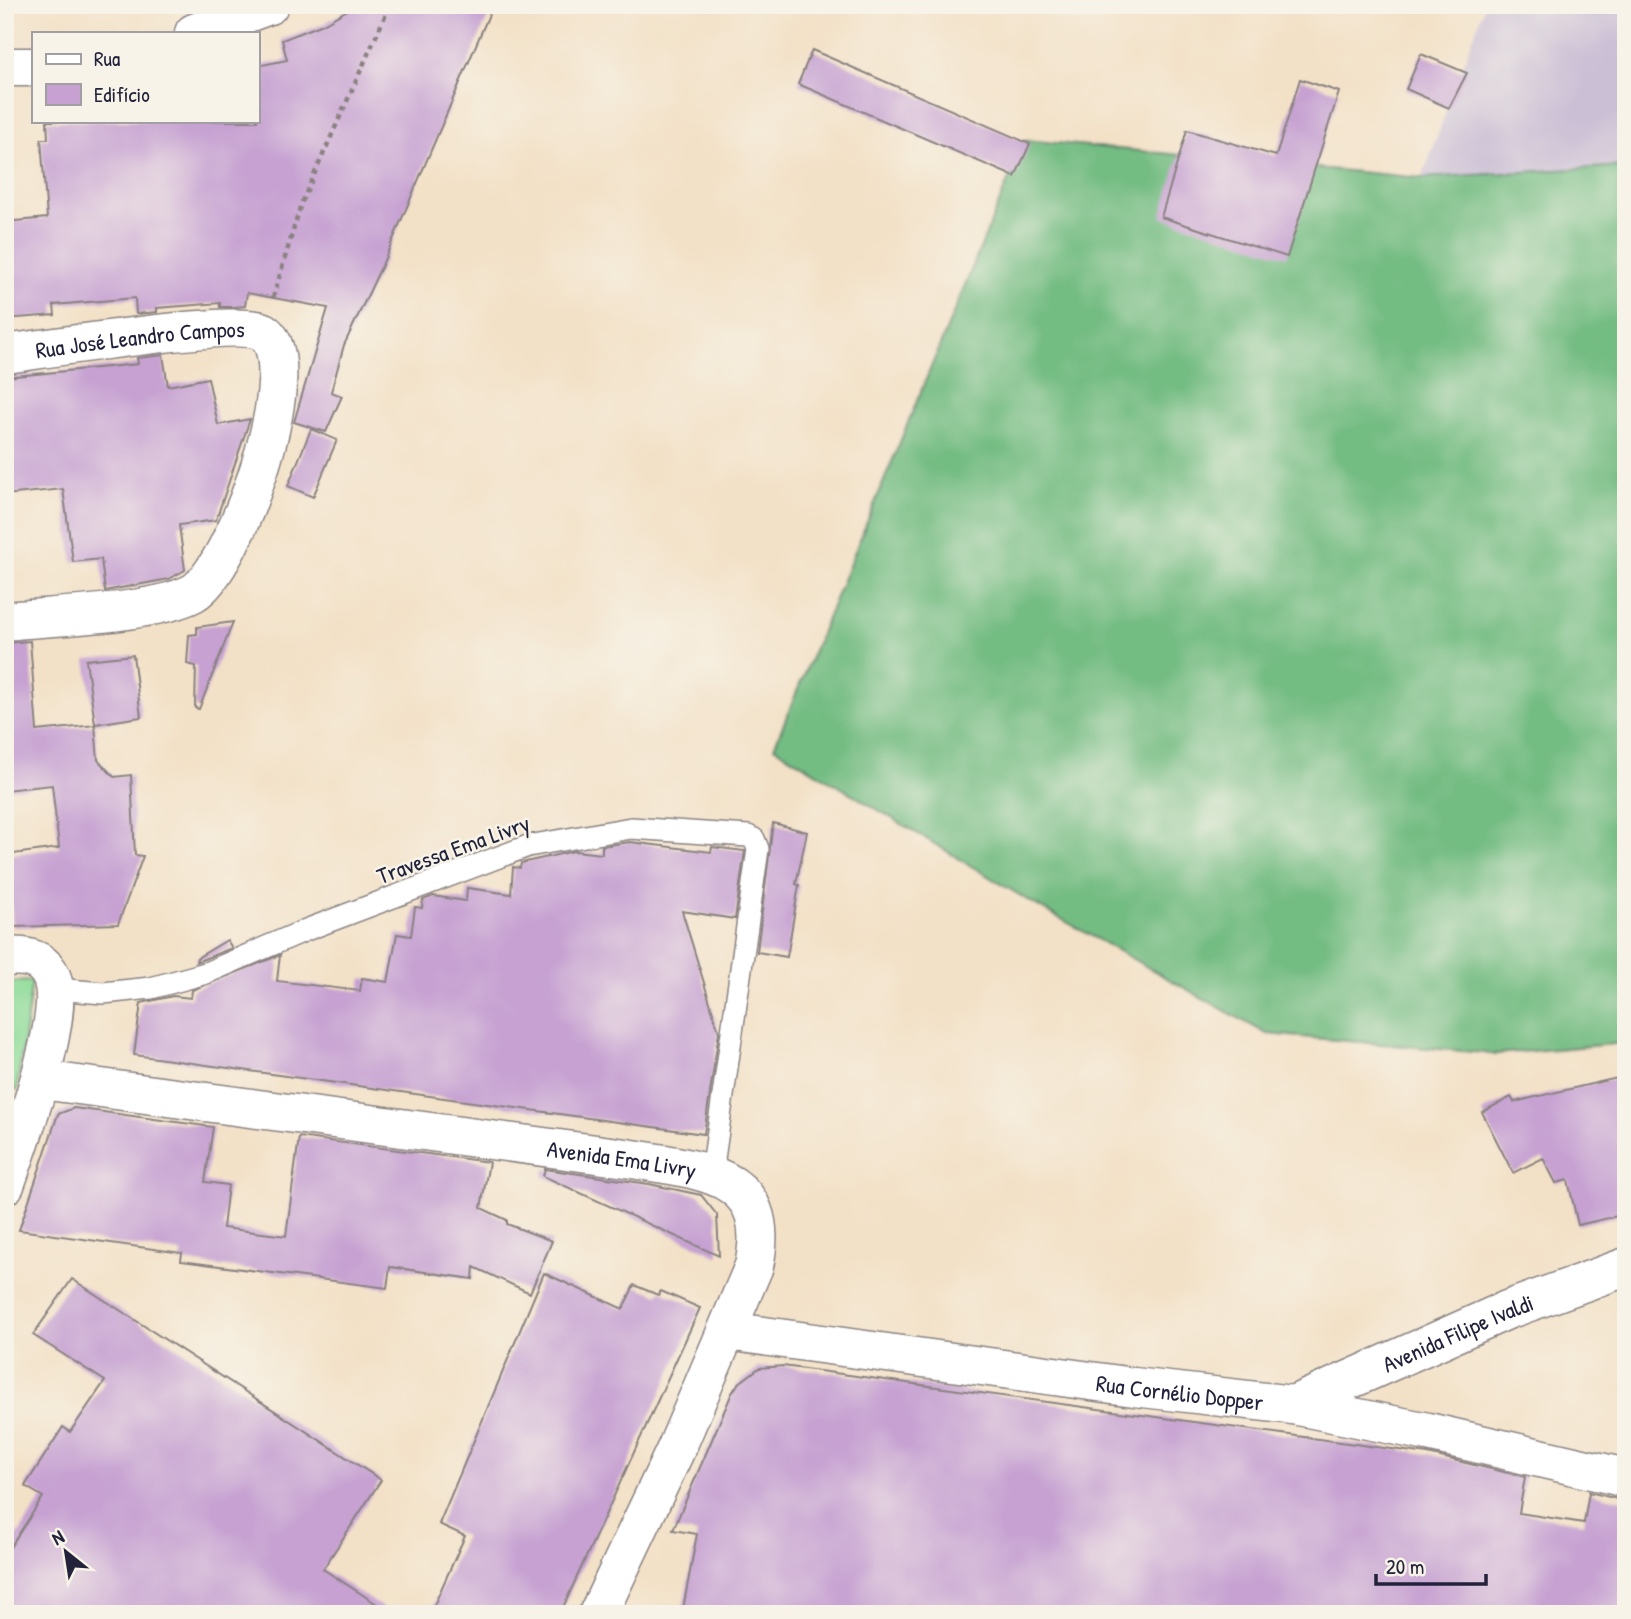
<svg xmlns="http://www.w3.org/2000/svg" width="1631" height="1619" viewBox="0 0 1631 1619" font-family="'Patrick Hand',sans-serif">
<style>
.industrial{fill:#cbbfd5}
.green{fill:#8fdc9a;stroke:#587f6a;stroke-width:2}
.forest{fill:#73bc82;stroke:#4a6f5e;stroke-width:2}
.building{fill:#c6a1d2}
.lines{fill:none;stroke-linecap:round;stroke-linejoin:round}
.lane-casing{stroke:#8a8281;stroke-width:24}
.street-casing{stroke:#8a8281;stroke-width:41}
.path{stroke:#8a8281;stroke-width:4.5;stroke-dasharray:5 5;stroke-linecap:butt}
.lane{stroke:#fff;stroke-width:21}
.street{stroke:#fff;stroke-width:38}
.labels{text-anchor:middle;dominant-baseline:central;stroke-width:5;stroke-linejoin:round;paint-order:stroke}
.street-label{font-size:23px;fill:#22223b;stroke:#f7f3e8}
</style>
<rect width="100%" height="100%" fill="#f7f3e8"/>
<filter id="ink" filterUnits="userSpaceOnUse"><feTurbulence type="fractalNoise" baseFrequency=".0143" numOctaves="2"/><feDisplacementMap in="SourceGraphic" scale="14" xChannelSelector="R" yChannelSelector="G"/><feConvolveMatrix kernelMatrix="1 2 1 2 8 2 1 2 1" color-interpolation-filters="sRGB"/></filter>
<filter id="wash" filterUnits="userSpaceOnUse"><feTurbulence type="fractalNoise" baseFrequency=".00686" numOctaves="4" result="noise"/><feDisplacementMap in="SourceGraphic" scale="28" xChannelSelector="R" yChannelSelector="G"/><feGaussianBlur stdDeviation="1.57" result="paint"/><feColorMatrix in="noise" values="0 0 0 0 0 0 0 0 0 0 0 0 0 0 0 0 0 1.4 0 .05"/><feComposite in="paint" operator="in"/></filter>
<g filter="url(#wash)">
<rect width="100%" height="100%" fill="#f3e1c7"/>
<!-- industrial -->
<polygon class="industrial" points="1485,5 1626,5 1626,166 1422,178"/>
<!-- green -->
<polygon class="green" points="32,981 17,1090 5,1089 5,982"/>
<!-- forest -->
<polygon class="forest" points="1025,140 1422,178 1626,166 1626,1043 1496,1054 1267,1034 1036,905 774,747"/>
<g id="blocks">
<!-- building -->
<g class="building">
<polygon points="356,5 493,5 383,263 344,345 331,392 342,396 326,432 294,422 328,308 247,293 245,306 235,307 220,307 220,303 157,308 157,312 136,314 135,298 54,305 55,315 5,319 5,222 47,218 41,139 48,139 47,121 257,121 257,66 287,60 282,40 323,24"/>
<polygon points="812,50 1030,144 1015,177 798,84"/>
<polygon points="1421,54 1467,73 1449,108 1406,89"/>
<polygon points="1300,79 1339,92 1287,257 1161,217 1187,130 1276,156"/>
<polygon points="163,355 168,386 208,378 218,425 250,419 216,520 179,525 185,570 169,579 105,591 101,559 73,562 63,489 5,495 5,377 138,364 137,358"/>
<polygon points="311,429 337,440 313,497 288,486"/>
<polygon points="233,622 199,709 195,708 196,666 187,664 189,635 197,634 197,627"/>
<polygon points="30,641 37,731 95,725 98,760 114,777 131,775 135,855 143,856 118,924 13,927 5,855 59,848 52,785 5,790 5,643"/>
<polygon points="133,655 141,717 95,724 86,660"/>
<polygon points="773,823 807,832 796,884 799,885 787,957 757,952"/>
<polygon points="630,842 711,852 712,847 745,851 735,919 682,911 719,1032 704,1134 134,1055 141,1003 173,996 191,998 192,990 280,955 277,981 360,991 362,978 388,982 397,934 411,936 415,907 422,908 423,900 433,896 466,901 467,888 511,894 513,867 520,868 521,863 574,851 602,854 602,846"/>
<polygon points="227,940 232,948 196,962 197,958"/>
<polygon points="1626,1076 1626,1214 1578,1225 1568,1180 1556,1183 1543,1158 1513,1173 1482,1112 1511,1097 1514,1102"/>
<polygon points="74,1108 213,1127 205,1182 228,1185 223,1228 286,1236 299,1137 489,1162 481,1208 507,1220 507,1224 552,1241 530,1293 474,1267 473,1279 390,1267 387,1288 181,1261 182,1253 19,1230 58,1114"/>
<polygon points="545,1169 649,1184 701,1195 717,1215 719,1256 543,1176"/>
<polygon points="544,1273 623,1309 634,1285 658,1295 661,1291 700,1308 560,1614 430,1614 465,1536 439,1524"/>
<polygon points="72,1279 381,1480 323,1569 392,1614 5,1614 5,1555 43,1497 25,1486 63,1427 70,1432 105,1381 33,1335"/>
<polygon points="783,1366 1428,1454 1525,1477 1519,1513 1584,1523 1589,1492 1626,1501 1626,1614 682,1614 697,1534 673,1530 732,1393 738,1384 759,1368"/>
</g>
</g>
</g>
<g filter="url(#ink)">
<use href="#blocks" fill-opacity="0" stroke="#8a8281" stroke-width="2"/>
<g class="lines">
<defs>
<polyline id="lane" points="56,989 103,993 151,988 206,973 306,930 528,846 631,828 748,836 754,839 758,849 712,1173"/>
<g id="street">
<polyline points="194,33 269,5"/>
<polyline points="5,67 33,67"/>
<path id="s1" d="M5,354C44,349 239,318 263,332C309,360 234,571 193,593C153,614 54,616 5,621"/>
<path d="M5,957C24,955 42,957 51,976C68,1012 19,1145 5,1185"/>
<path id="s2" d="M41,1080L626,1158C696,1170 775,1170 754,1266L677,1447L598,1614"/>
<path id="s3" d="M727,1331L1134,1387L1293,1405L1428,1432L1626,1478"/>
<path id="s4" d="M1293,1405L1507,1310L1626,1267"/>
</g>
</defs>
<!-- lane casing -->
<use href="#lane" class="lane-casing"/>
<!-- street casing -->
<use href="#street" class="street-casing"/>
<!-- path -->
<polyline class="path" points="273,298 301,204 390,5"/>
<!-- lane -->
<use href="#lane" class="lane"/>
<!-- street -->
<use href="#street" class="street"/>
</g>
</g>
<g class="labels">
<!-- street labels -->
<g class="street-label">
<text stroke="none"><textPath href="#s1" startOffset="136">Rua José Leandro Campos</textPath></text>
<text transform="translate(453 849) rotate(-20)">Travessa Ema Livry</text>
<text stroke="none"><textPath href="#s2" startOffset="586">Avenida Ema Livry</textPath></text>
<text stroke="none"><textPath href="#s4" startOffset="180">Avenida Filipe Ivaldi</textPath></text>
<text stroke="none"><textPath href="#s3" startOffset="457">Rua Cornélio Dopper</textPath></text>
</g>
</g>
<!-- margin -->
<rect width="1631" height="1619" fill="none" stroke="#f7f3e8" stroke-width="28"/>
<!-- legend -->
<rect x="32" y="32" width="228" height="91" fill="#f7f3e8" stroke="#a29fa3" stroke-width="2"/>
<rect x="46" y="54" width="35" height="10" fill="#ffffff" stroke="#a29fa3" stroke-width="2"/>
<text x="94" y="66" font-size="21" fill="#22223b">Rua</text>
<rect x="46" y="84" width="35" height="21" fill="#c6a1d2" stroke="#a29fa3" stroke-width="2"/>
<text x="94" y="102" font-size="21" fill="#22223b">Edifício</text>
<!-- north arrow -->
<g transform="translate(66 1552) rotate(330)" stroke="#f7f3e8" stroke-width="5" paint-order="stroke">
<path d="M0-5L12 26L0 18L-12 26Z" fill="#22223b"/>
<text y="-10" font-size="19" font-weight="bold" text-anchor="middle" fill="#22223b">N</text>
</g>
<!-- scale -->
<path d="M1376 1574v10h110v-10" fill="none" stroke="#22223b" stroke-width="3.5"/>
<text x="1386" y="1574" font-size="21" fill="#22223b" stroke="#f7f3e8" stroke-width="5" paint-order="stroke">20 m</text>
</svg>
